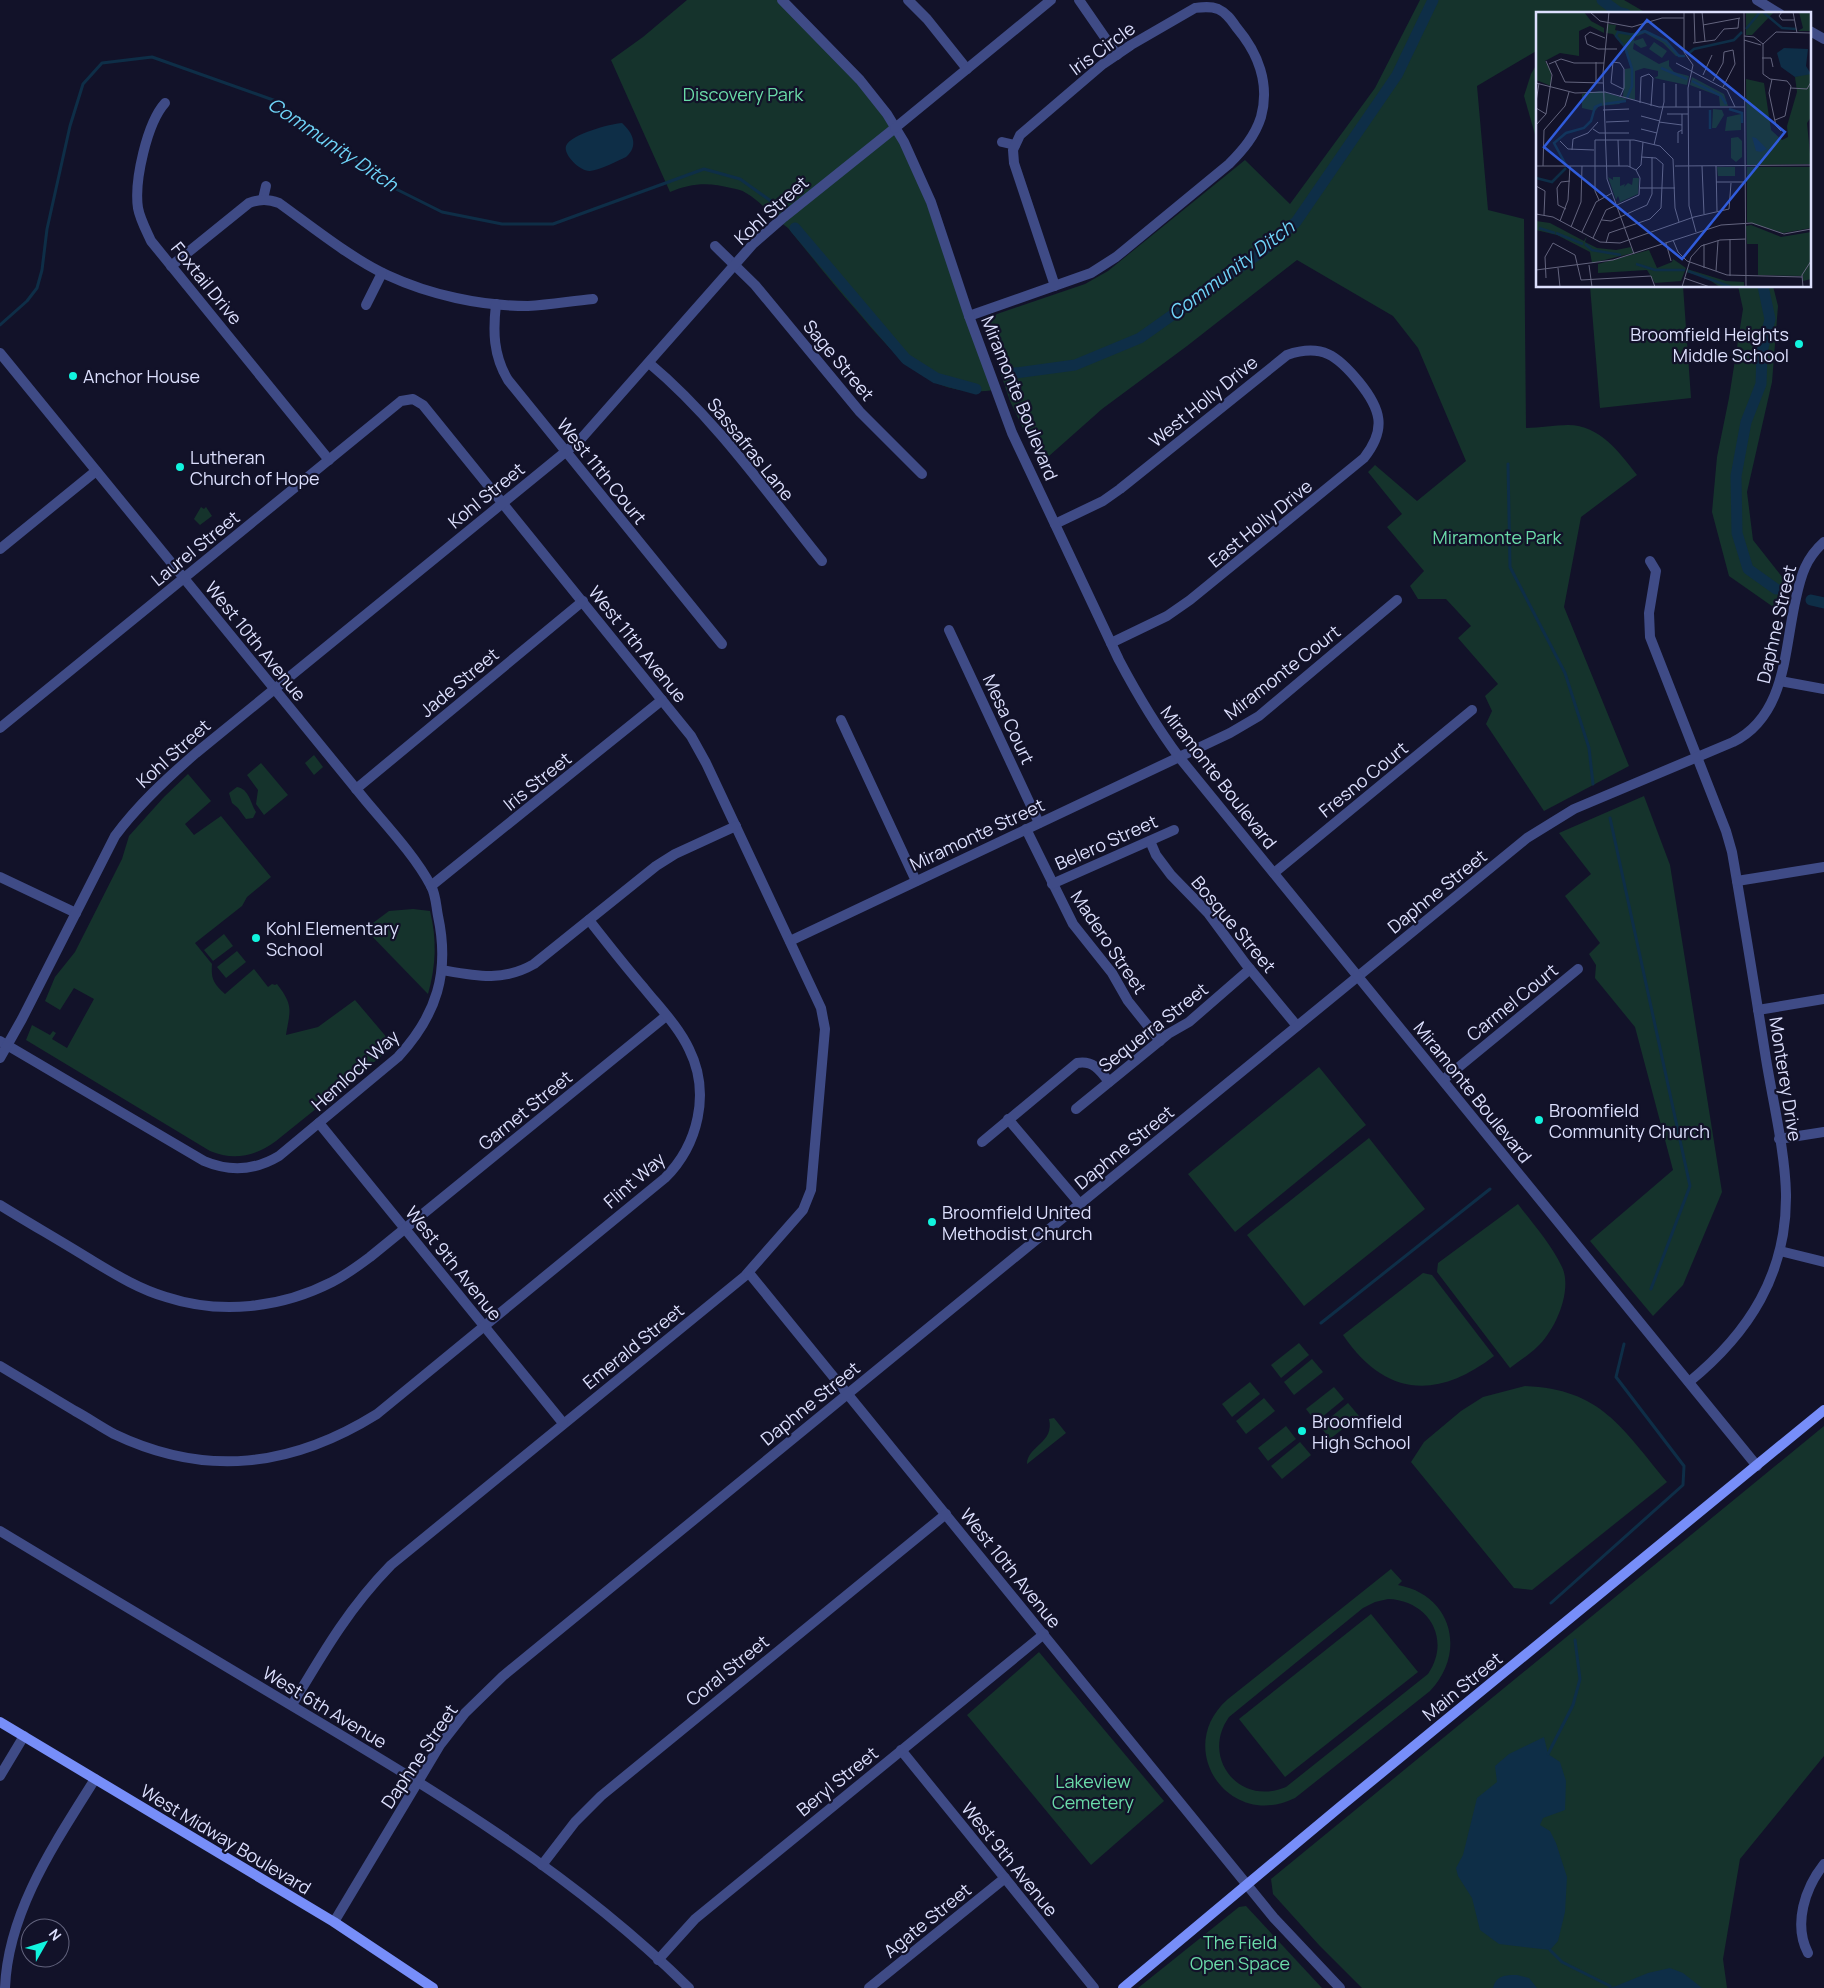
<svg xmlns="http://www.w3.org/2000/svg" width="1824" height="1988" viewBox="0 0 1824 1988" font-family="Manrope,sans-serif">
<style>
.green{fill:#15332c;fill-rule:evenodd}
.water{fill:#0e2e47}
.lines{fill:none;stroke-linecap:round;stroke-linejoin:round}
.stream{stroke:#0e2e47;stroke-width:3}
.canal{stroke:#0e2e47;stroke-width:11}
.minor{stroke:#3f4b86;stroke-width:10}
.tertiary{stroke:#3f4b86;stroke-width:10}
.secondary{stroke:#778ef9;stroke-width:10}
.poi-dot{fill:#11f4de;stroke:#121229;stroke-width:2}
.labels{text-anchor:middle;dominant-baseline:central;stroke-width:4.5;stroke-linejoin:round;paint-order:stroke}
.street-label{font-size:18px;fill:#dcdffd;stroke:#121229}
.park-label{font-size:18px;fill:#6adba8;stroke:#121229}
.poi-label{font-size:18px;fill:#dcdffd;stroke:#121229;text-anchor:start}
.water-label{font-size:19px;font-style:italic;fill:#6fd4f8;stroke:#121229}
.inset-river{fill:none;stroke:#0e2e47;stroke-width:2.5}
.inset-road{fill:none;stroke:#63647e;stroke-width:1}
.view{fill:#305cdc;fill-opacity:0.15;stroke:#305cdc;stroke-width:2.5}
.inset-edge{fill:none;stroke:#dcdffd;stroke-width:2.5}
</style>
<rect width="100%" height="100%" fill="#121229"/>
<!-- green -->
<g class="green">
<path d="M687,0H782L824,42L904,142L995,390C929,400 895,355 857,311C833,284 811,256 788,228C773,218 762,202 746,193C742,190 736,189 731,188C709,182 691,183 670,192L611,60L643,37Z"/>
<path d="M1420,0H1624L1648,14H1538V50L1477,86L1488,210L1524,219L1526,428C1540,428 1554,425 1568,425C1600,425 1620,453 1637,475L1581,517L1564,607L1629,766L1544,811L1486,724L1492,711L1485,696L1498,684L1458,638L1471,626L1446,599H1418L1410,586L1424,571L1387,527L1402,514L1368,472L1375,465L1417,501L1466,461L1418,348L1393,316L1297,260L1187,346L1102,409L1040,464L1010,401L987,333C986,324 989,319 997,314L1085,284L1108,271L1245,160L1290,204L1375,88Z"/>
<polygon points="1538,62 1538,145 1524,96 1531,74"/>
<polygon points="1590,286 1683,286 1691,398 1600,408"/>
<polygon points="1738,286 1773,286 1778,306 1772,382 1747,492 1753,540 1783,578 1779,611 1729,576 1712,512 1717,457 1729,398 1743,309"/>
<polygon points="201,507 204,509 206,507 212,516 200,525 194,519"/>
<polygon points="314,755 323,767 314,775 305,763"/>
<polygon points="261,763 288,795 264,815 256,804 258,790 247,775"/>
<path d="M188,774L211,801L185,824L194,835L221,816L271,877L247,897L242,906L195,943L212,964C211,979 213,983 225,994L254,969L268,987L272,984L275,985L277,984C294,1006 290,1010 286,1035L318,1027L355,1000L394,1046L276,1141C256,1156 234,1161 210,1151L26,1040L32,1025L50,1035L53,1031L56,1033L52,1039L67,1048L94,999L74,988L60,1010L45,1001L55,977L75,952L122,859L129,836L164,797Z"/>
<path d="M237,787C249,789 250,802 256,812L253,818L246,819L238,808L232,803L229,793Z"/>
<polygon points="1644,796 1670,865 1722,1192 1683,1285 1653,1316 1590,1241 1673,1170 1635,1027 1595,978 1596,965 1589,954 1600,943 1565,896 1591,874 1559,833"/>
<path d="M413,909L430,911C437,939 436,966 428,994L365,929L389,911Z"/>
<polygon points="224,934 233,946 213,961 204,950"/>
<polygon points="237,951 246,962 226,978 217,967"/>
<polygon points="1319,1067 1366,1125 1235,1232 1188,1174"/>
<polygon points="1369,1138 1425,1209 1304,1306 1247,1235"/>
<path d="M1518,1204C1533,1224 1551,1244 1562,1267C1573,1290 1555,1331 1537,1347C1529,1355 1519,1361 1510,1368L1437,1272L1438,1263Z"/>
<path d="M1423,1273L1432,1275L1494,1356C1437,1400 1385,1397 1343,1335Z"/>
<polygon points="1299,1343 1309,1355 1281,1378 1271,1365"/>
<polygon points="1312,1359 1323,1372 1294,1395 1284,1382"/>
<polygon points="1250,1382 1260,1394 1232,1417 1222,1404"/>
<path d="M1525,1386C1601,1389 1622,1428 1667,1482L1532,1590L1514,1588L1411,1462L1424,1442L1461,1411L1483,1397Z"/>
<polygon points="1334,1387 1344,1399 1316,1422 1306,1409"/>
<polygon points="1264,1398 1275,1411 1246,1434 1236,1421"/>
<polygon points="1348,1403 1359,1416 1330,1439 1320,1426"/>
<path d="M1054,1418L1066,1433L1027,1464C1027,1446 1055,1443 1049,1419Z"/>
<polygon points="1286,1426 1296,1439 1268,1461 1258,1448"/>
<polygon points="1824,1426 1824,1756 1740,1859 1723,1959 1727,1988 1362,1988 1319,1945 1273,1894 1271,1879"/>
<polygon points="1300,1442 1311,1455 1282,1479 1271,1466"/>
<path d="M1391,1569L1402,1581L1398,1585C1452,1595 1467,1652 1430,1691L1295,1798C1229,1831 1172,1748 1228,1699ZM1388,1599C1428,1600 1452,1639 1428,1674L1286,1787C1240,1807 1200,1758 1229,1717L1363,1608L1375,1602Z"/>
<polygon points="1371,1614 1418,1672 1285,1777 1239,1719"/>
<polygon points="1039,1652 1164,1801 1091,1865 967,1715"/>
<polygon points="1246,1906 1322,1988 1138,1988 1239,1907"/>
</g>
<!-- water -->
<g class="water">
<path d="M622,123C633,133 639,146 626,157C617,161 600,170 590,171C581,172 563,155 566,146C571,134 610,124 622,123Z"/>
<polygon points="1544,1737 1548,1754 1560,1762 1566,1781 1565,1810 1543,1818 1540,1825 1550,1831 1556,1843 1567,1877 1565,1912 1558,1941 1550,1950 1499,1944 1480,1930 1472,1898 1458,1876 1456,1868 1463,1855 1477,1798 1497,1782 1495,1766 1509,1754"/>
<polygon points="1670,1968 1683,1973 1702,1988 1607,1988 1616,1986 1648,1973"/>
<path d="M1517,1975L1529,1978L1537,1988H1493C1496,1975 1506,1975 1517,1975Z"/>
</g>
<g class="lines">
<!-- stream -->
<g class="stream">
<polyline points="0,325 27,301 37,288 42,270 47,229 70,126 83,84 102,63 152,57 276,101 392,187 442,212 502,224 553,224 704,169 740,179 775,204"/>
<polyline points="1508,464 1510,567 1565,673 1589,748 1593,784"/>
<polyline points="1610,818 1690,1186 1651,1289"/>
<polyline points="1321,1323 1490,1189"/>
<polyline points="1551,1603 1683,1485 1684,1466 1616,1377 1624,1344"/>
<polyline points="1548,1754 1573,1705 1580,1679 1575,1640"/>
<polyline points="1550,1950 1562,1962 1610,1986"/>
</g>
<!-- canal -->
<g class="canal">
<polyline points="1602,0 1618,12 1626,14"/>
<polyline points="795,228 906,359 936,378 976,389"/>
<polyline points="1763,286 1770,319 1762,352 1761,384 1746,422 1736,476 1737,533 1748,569 1776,589"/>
<polyline points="1008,374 1075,365 1140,338 1264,250 1296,222 1397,75 1433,0"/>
<polyline points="1811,600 1824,603"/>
</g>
<!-- minor -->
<g class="minor">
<polyline points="908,0 927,19 967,69"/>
<polyline points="1079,0 1117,55"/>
<polyline points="1757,0 1780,14"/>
<polyline points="1810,31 1824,39"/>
<path d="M165,103C147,123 134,181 138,208C140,219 146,230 151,241L329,460"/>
<polyline points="1002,142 1015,145"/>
<polyline points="263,199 266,186"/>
<polyline points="715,246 755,285 860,412 922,474"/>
<path d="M171,266L249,203C260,199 268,199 279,203C311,226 352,259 387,275C430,295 481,306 528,306C550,305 571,301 593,299"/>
<path d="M496,304C493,331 493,355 508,380L722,644"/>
<polyline points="366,305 382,273"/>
<path d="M969,316L1091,273L1116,257L1229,164C1243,150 1255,136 1261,117C1270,84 1258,53 1237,28C1232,21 1227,13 1218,9C1210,6 1203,7 1195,8L1131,45L1103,64L1020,135L1013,150L1014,163L1055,286"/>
<path d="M0,353L366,801C387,826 416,857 431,886C436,895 436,906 438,916C450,972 437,1015 398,1057L279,1156C254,1171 230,1172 204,1161L0,1041"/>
<path d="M649,363C716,419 767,493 822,561"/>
<path d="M1055,524L1103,501L1120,489L1287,355C1322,343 1338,356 1359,382C1381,409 1387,429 1364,458L1190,600L1167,616L1111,643"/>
<polyline points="0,549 96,471"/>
<path d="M1650,561L1656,571L1649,613L1650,637L1726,831L1732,852C1744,921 1755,990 1766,1059C1773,1102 1785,1151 1786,1194C1787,1274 1749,1333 1689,1382"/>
<polyline points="949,630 1039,823"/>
<polyline points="1780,681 1824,689"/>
<polyline points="841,720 916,881"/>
<path d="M0,728L401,401L413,399L423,405L691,736L706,763L821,1008L825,1029L811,1190L803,1210L745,1276L391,1565C348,1609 323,1653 292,1705"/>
<polyline points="356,789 583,601"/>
<polyline points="1026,829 1073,924 1112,973 1128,1001 1160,1041"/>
<polyline points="1150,841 1156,855 1171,875 1208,913 1245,963 1297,1026"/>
<polyline points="1274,873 1472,710"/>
<polyline points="0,877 76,913"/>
<polyline points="1737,881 1824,867"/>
<polyline points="1052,884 1174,830"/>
<polyline points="431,886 662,700"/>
<polyline points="790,941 1230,733 1259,716 1397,600"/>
<path d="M442,970C476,976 503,982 534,964L656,866L675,854L736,826"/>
<polyline points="1758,1010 1824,999"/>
<path d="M0,1058L22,1019L115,836C138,805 166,779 196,753L580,440L753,244L784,217L895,128"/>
<polyline points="1443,1080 1578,969"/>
<polyline points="1076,1109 1168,1034 1189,1022 1250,969"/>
<polyline points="1008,1119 1080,1204"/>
<polyline points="319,1123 563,1423"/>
<polyline points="1779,1139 1824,1132"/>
<path d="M982,1142L1077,1063C1093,1060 1100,1070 1109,1082"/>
<path d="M0,1205C29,1223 59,1240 88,1258C113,1273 138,1289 166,1297C221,1315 281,1308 332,1282C346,1275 358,1266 370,1257L666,1016"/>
<polyline points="1780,1251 1824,1262"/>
<polyline points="749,1273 1274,1918 1340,1988"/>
<path d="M0,1366C25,1381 50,1396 75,1411C88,1418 101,1427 114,1434C206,1478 292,1467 377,1414L665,1178C698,1145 711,1093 689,1049C678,1026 660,1008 644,988C625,966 607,943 589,920"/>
<path d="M0,1531C101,1592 202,1652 304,1713C440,1794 575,1875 689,1988"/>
<polyline points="901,1750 1094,1988"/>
<polyline points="0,1776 24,1736"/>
<polyline points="542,1865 575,1822 601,1796 946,1514"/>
<path d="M334,1922L440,1745L465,1713L503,1676L1527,838L1574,809L1733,742C1787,715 1784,649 1796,598C1801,575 1806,558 1824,542"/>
<path d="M1808,1953C1793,1924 1805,1888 1824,1864"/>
<polyline points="658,1960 695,1919 1044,1634"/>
<path d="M5,1988C8,1911 55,1843 95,1779"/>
<polyline points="869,1988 1005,1878"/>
</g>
<!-- tertiary -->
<g class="tertiary">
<path d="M782,0L860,80L887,114L904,142L931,202L969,316L1012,433L1119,660C1137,694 1156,726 1179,757L1757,1466"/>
<polyline points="895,128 1051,0"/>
</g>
<!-- secondary -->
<g class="secondary">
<polyline points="0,1722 334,1922 433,1988"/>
<polyline points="1123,1988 1341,1806 1824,1410"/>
</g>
</g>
<!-- markers -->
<g class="poi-dot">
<circle cx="1799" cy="344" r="5"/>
<circle cx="73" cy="376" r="5"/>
<circle cx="180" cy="467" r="5"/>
<circle cx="256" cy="938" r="5"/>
<circle cx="1539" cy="1120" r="5"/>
<circle cx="932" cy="1222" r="5"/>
<circle cx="1302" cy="1431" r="5"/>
</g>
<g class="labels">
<!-- street labels -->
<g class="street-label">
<text transform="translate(1102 48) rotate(-36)">Iris Circle</text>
<text transform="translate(771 210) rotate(-42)">Kohl Street</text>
<text transform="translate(207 283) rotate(51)">Foxtail Drive</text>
<text transform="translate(839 360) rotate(50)">Sage Street</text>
<text transform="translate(1020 398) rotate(68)">Miramonte Boulevard</text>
<text transform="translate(1203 401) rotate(-39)">West Holly Drive</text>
<text transform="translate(751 449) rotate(51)">Sassafras Lane</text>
<text transform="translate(602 471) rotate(51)">West 11th Court</text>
<text transform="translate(486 495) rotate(-39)">Kohl Street</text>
<text transform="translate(1260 523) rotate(-39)">East Holly Drive</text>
<text transform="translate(195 548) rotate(-39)">Laurel Street</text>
<text transform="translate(1776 624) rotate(-77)">Daphne Street</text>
<text transform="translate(256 641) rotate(51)">West 10th Avenue</text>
<text transform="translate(638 644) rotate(51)">West 11th Avenue</text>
<text transform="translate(1282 672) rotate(-38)">Miramonte Court</text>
<text transform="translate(459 682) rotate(-40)">Jade Street</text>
<text transform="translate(1009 719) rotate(65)">Mesa Court</text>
<text transform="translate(173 753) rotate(-42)">Kohl Street</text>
<text transform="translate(1219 777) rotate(52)">Miramonte Boulevard</text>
<text transform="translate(1363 779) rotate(-39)">Fresno Court</text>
<text transform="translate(537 781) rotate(-39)">Iris Street</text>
<text transform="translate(977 834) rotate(-25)">Miramonte Street</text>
<text transform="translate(1106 842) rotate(-24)">Belero Street</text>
<text transform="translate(1437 891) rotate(-39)">Daphne Street</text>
<text transform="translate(1234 924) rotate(50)">Bosque Street</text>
<text transform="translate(1109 942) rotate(56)">Madero Street</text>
<text transform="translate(1512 1002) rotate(-39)">Carmel Court</text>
<text transform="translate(1153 1027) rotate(-38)">Sequerra Street</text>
<text transform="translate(355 1070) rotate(-42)">Hemlock Way</text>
<text transform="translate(1786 1079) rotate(81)">Monterey Drive</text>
<text transform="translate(1473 1092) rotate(51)">Miramonte Boulevard</text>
<text transform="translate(525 1110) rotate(-39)">Garnet Street</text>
<text transform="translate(1124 1147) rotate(-39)">Daphne Street</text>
<text transform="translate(634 1180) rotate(-41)">Flint Way</text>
<text transform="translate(454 1263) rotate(51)">West 9th Avenue</text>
<text transform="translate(633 1346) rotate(-39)">Emerald Street</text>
<text transform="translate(810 1403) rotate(-39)">Daphne Street</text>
<text transform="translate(1011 1568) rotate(51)">West 10th Avenue</text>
<text transform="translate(727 1670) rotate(-39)">Coral Street</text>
<text transform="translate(1462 1686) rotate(-39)">Main Street</text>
<text transform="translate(325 1707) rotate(31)">West 6th Avenue</text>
<text transform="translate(419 1756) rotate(-56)">Daphne Street</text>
<text transform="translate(837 1781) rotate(-39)">Beryl Street</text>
<text transform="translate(226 1839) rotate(31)">West Midway Boulevard</text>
<text transform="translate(1010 1859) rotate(51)">West 9th Avenue</text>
<text transform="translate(927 1920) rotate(-39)">Agate Street</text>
</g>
<!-- park labels -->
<g class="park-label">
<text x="743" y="94">Discovery Park</text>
<text x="1497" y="537">Miramonte Park</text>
<text x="1093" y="1781">Lakeview<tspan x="1093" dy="21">Cemetery</tspan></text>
<text x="1240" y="1942">The Field<tspan x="1240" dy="21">Open Space</tspan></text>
</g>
<!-- poi labels -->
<g class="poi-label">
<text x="1789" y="334" text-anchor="end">Broomfield Heights<tspan x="1789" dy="21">Middle School</tspan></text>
<text x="83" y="376">Anchor House</text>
<text x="190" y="457">Lutheran<tspan x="190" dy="21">Church of Hope</tspan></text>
<text x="266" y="928">Kohl Elementary<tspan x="266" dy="21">School</tspan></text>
<text x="1549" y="1110">Broomfield<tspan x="1549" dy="21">Community Church</tspan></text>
<text x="942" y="1212">Broomfield United<tspan x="942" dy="21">Methodist Church</tspan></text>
<text x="1312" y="1421">Broomfield<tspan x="1312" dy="21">High School</tspan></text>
</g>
<!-- water labels -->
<g class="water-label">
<text transform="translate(333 144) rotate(34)">Community Ditch</text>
<text transform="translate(1231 270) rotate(-37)">Community Ditch</text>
</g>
</g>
<!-- overview -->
<g transform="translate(1536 12)">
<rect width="275" height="275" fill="#121229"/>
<path d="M0,0H48L55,9L68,16V21L54,14L43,19V44L24,41L9,49L15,59V74L0,68ZM210,0H238L216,23H210ZM263,0H275V19H262L267,16ZM71,12L80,13L79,18L93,22L109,18L129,28L140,41L150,45L140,44L127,31L109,21L99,25L98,29L107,26L111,34L105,36L98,31L97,37L123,52L133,48V54L138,60L153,64L151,73L118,66L122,64V59L108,56L99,59V88L87,85L89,57L95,56L87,34L77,22L70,21ZM118,30L131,39L126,46L113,37ZM271,61L275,62V105L271,111L275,152L211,153L210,67L228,71L235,118L246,128L252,125L251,114L261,80L259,65ZM156,65L188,82L192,94H184L183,84L154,73ZM64,79L91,87L83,92L63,94L59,99L46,96V82ZM177,97L186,98L188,103L180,116H176ZM205,102V118L189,119L191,105ZM202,125L206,129V145L200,150L195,146V126ZM181,155H199V164H182ZM211,155H275V216L247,221L211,210ZM72,165L77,168V165H84V174L89,172L88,175L92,171L96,173L97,166H103L102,182L82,191L84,189L82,184L80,188ZM0,209L14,211L48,229L51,224L49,230L61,236L80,238L95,235L97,241L56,251L54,240L21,223L0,218ZM215,213L245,225L275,220V267L267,269V264L222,263V232H211L210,214ZM113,238L121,256L136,250L137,247L150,256L145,269L119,271L111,258L62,261V252ZM151,257L190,269L208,270V275H184L169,265L150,260Z" fill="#15332c"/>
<path d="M248,36L272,37L270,54L275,62L259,65L245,55L241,41ZM216,125L220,126L231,137L225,140L220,139Z" fill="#0e2e47"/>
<path class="inset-river" d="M227,0L246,16L260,17M210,17L224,0M152,42L158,37L198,28L206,20M125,56L151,67M156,69L185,84L190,92M91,86L96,74V57L89,35L80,24L82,20L98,23L109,19L130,29L143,44H149M68,92L90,89M193,97L206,101V111M174,117V98M30,153L18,131L30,121L48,116L55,109L59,95L66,92M0,166L16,170L30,156M3,216L19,221M20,221L47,232M49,232L56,238L85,243M100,252L119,258H149M152,259L195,275"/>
<path class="inset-road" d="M54,0L64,9L96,15L126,6H148M73,0L67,61L71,167L98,242M148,0V40L157,53L152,76L153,194L160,220M158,0L159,30M166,0L169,29M208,0L210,275M246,0L243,4L246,8H258M257,0L261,21M167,13L204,6M208,24L218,25L227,32M69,26L54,20L49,24L51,32L62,37H81M208,28L225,33M157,31L179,28L188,17L202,16L203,6M226,46H235L237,55M10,49L16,63L10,102M19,49L29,70L67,71M60,50V71M140,51L191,78L199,95M13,52L25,47L38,51H68M167,63L176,43M236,67L233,81L240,114L245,119M177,69L187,51L188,40L197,38L199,52L187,75M0,71L39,81L69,80L123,95H209M140,72V95M255,76L271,77L275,70M164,79V95M84,85L88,76V57L84,51L77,50L75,71L87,77M0,90L3,71M104,91L105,65L113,62L117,66L115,94M0,96L10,102L0,113M67,98L93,97M131,102H152M105,104L124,109M239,108L249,104L255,74L251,69L234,67L227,62V32L240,20L275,21M70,110L93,109M123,110L146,113M57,117L63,121H93M105,117L121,121M146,122V102M82,128L83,154M24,129L32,137L58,138M142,131V120L146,118M118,133L128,90V71M36,138L37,127L52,121L62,110M0,154H92L100,158M7,154L8,118L29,94L33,80M139,154L275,153M166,154L168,202M180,154L181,199M94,155V128M100,158L105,153L107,130M180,170H209M0,174L9,179L8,203M104,176H139M63,188L59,179V128H98L124,134L137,147L139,196L143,210M30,197L22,193L21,176L25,170L34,169M0,202L17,205L64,230L84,231L158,205L193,197L195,171M66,208L75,209L111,193L116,182V145M24,209L32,188L34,154M35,215L45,190L46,154M46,220L60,190L76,181M57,226L70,198L103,183L104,166L100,158M137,228L142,240L151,249L191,263L266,265M70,231L73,221L114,207L125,196L127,152L120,146L105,145M130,231L135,249M53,253L56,275M22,256L24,275M168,256V232M0,258L77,248L185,213L216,211L248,222L275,217M180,259L182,229M194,264V227M10,266L9,245L17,231L39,243L45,268L115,264L119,275M148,266L174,275M146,275L155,245L165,234L184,228L210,227M267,275L266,263L275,249"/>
<path class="view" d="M111,8L249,120L146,247L8,135Z"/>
<rect width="275" height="275" class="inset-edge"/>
</g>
<!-- north arrow -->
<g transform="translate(45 1943) rotate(51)"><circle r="24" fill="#121229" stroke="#63647e"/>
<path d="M0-4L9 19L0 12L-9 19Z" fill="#11f4de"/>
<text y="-8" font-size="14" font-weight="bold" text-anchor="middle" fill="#dcdffd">N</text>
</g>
</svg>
